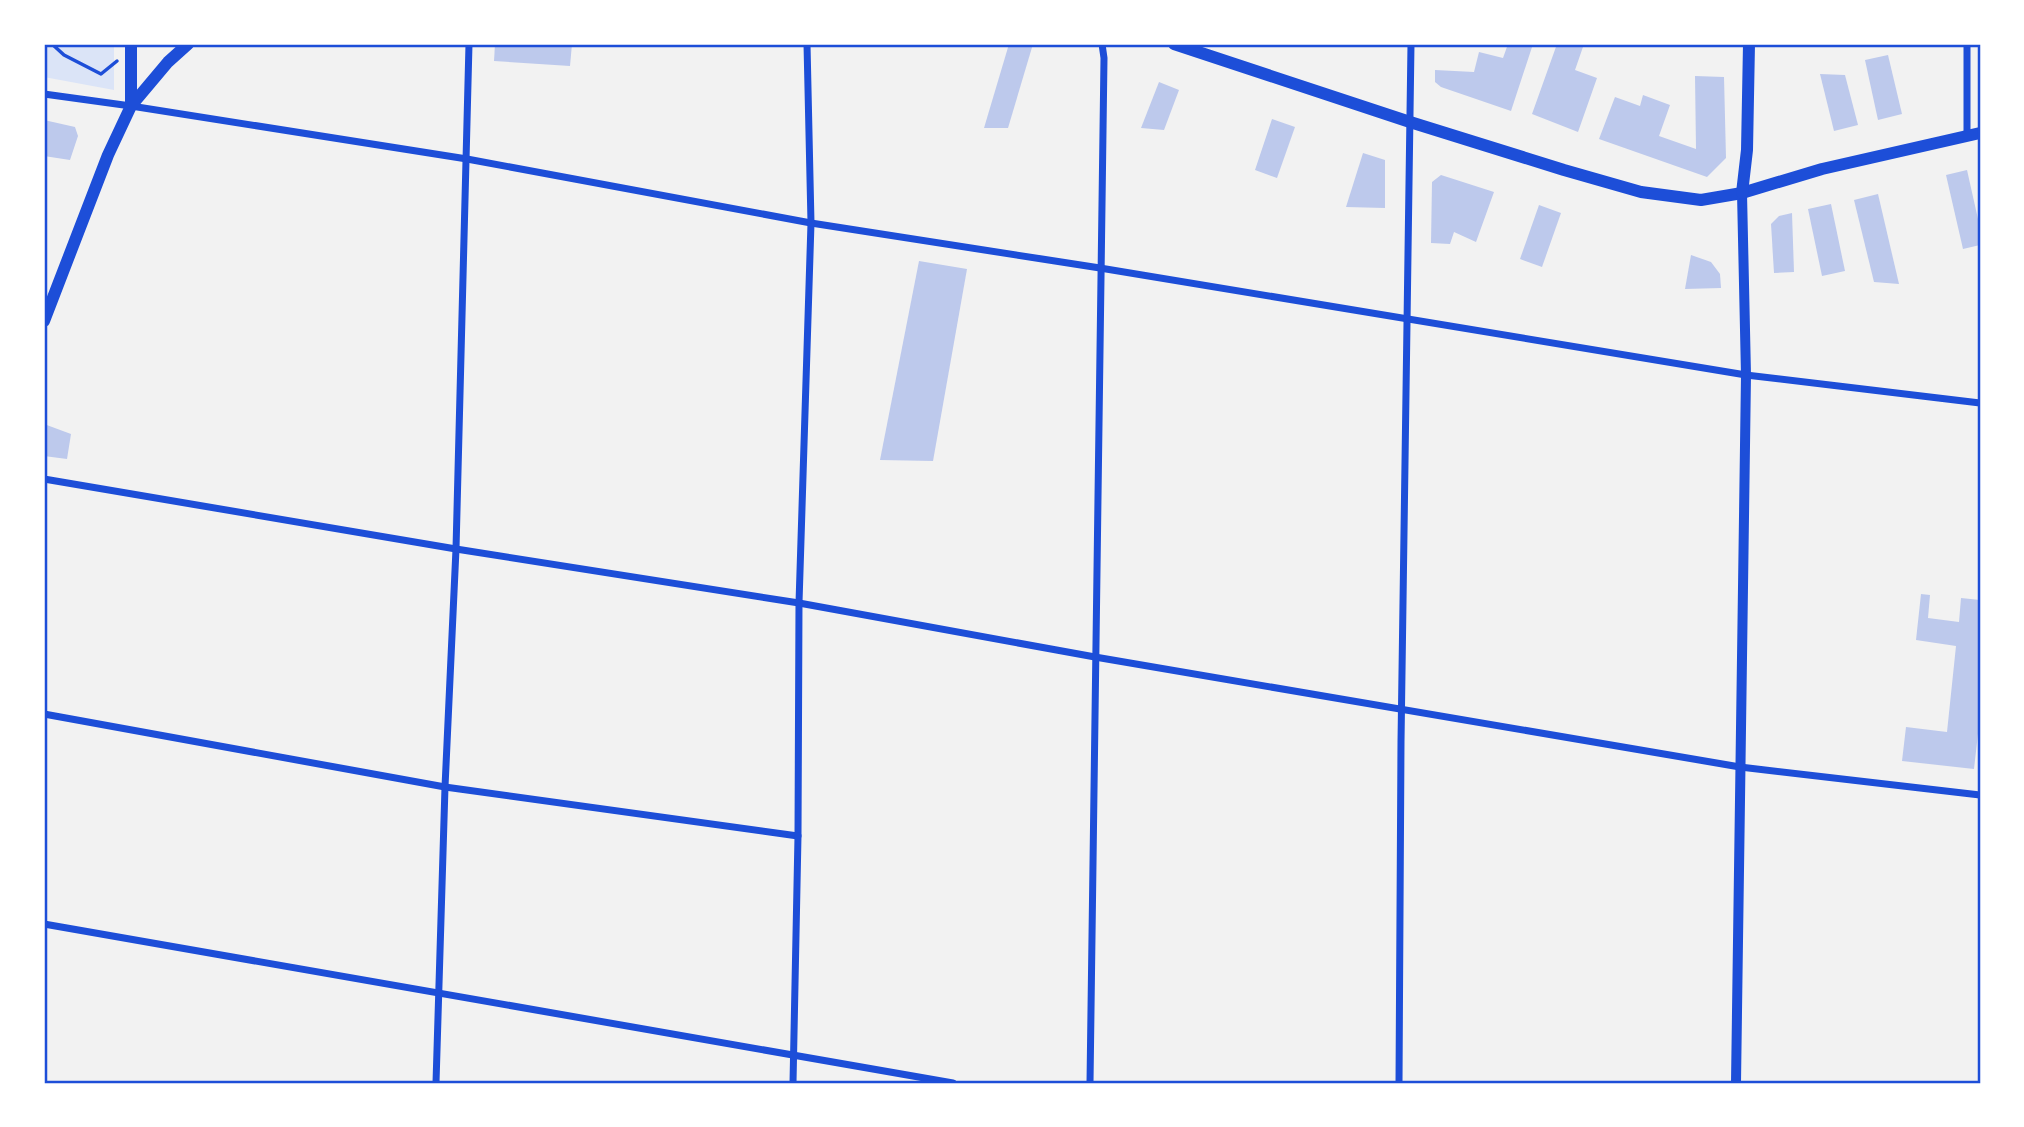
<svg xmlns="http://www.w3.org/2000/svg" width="2024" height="1127" viewBox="0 0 2024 1127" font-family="Cabin,sans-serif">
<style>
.green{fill:#dbe4f7}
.building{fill:#bdc9ec}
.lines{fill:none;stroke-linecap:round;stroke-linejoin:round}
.path{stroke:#1d4ed8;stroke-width:3.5}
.minor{stroke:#1d4ed8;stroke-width:7}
.tertiary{stroke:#1d4ed8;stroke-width:10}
.secondary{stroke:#1d4ed8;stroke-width:12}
.neatline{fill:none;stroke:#1d4ed8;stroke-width:2.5}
</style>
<rect width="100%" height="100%" fill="#f2f2f2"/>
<!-- green -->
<polygon class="green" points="44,44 114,44 114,90 44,77"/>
<!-- building -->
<g class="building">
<polygon points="495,44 572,44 570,66 494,61"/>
<polygon points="1009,44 1033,44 1008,128 984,128"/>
<polygon points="1508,44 1533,44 1511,111 1441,87 1435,82 1435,70 1474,72 1479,52 1503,58"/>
<polygon points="1557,44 1584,44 1575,70 1597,78 1578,132 1532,114"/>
<polygon points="1888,55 1902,114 1878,120 1865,60"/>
<polygon points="1820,74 1845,75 1858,125 1834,131"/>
<polygon points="1695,76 1724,77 1726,158 1707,177 1599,139 1615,97 1640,106 1643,95 1670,105 1659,136 1696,149"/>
<polygon points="1159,82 1179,90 1164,130 1141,128"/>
<polygon points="1272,119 1295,127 1277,178 1255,170"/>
<polygon points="44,120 75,127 78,136 70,160 44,156"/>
<polygon points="1363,153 1385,160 1385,208 1346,207"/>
<polygon points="1967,170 1980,228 1980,245 1963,249 1946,175"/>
<polygon points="1441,175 1494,192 1476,242 1454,232 1450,244 1431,243 1432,182"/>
<polygon points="1878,194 1899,284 1874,282 1854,200"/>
<polygon points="1831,204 1845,271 1822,276 1808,209"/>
<polygon points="1539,205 1561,213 1542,267 1520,259"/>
<polygon points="1792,213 1794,272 1774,273 1771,224 1779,216"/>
<polygon points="1691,255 1711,262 1720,274 1721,288 1685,289"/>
<polygon points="919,261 967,269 933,461 880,460"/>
<polygon points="44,424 71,434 67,459 44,456"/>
<polygon points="1921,594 1930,595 1928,618 1959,622 1961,598 1980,600 1980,716 1974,769 1902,761 1906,727 1947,732 1956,646 1916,640"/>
</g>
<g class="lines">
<!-- path -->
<polyline class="path" points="52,44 64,55 101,74 117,61"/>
<!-- minor -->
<g class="minor">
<polyline points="44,94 131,106 467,159 811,223 1100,268 1746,375 1980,403"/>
<polyline points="1967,136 1967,44"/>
<polyline points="44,479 456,549 799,603 1095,657 1740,767 1980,795"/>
<polyline points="44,714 445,787 798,836"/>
<polyline points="44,924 953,1083"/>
<polyline points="436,1083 445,787 456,549 469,44"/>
<polyline points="793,1083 798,836 799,603 811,223 807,44"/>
<polyline points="1090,1083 1104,58 1102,44"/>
<polyline points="1399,1083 1401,742 1411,44"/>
</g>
<!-- tertiary -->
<polyline class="tertiary" points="1736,1083 1746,375 1742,193"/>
<!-- secondary -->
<g class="secondary">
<polyline points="1174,44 1410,122 1564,170 1641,192 1701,200 1742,193 1822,169 1980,133"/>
<polyline points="131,105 131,44"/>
<polyline points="1742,193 1747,150 1749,44"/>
<polyline points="44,321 108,155 131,106 168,62 188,44"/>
</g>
</g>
<!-- border -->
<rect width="2024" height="1127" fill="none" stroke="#ffffff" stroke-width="91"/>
<rect x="46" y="46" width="1933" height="1036" class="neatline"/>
</svg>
